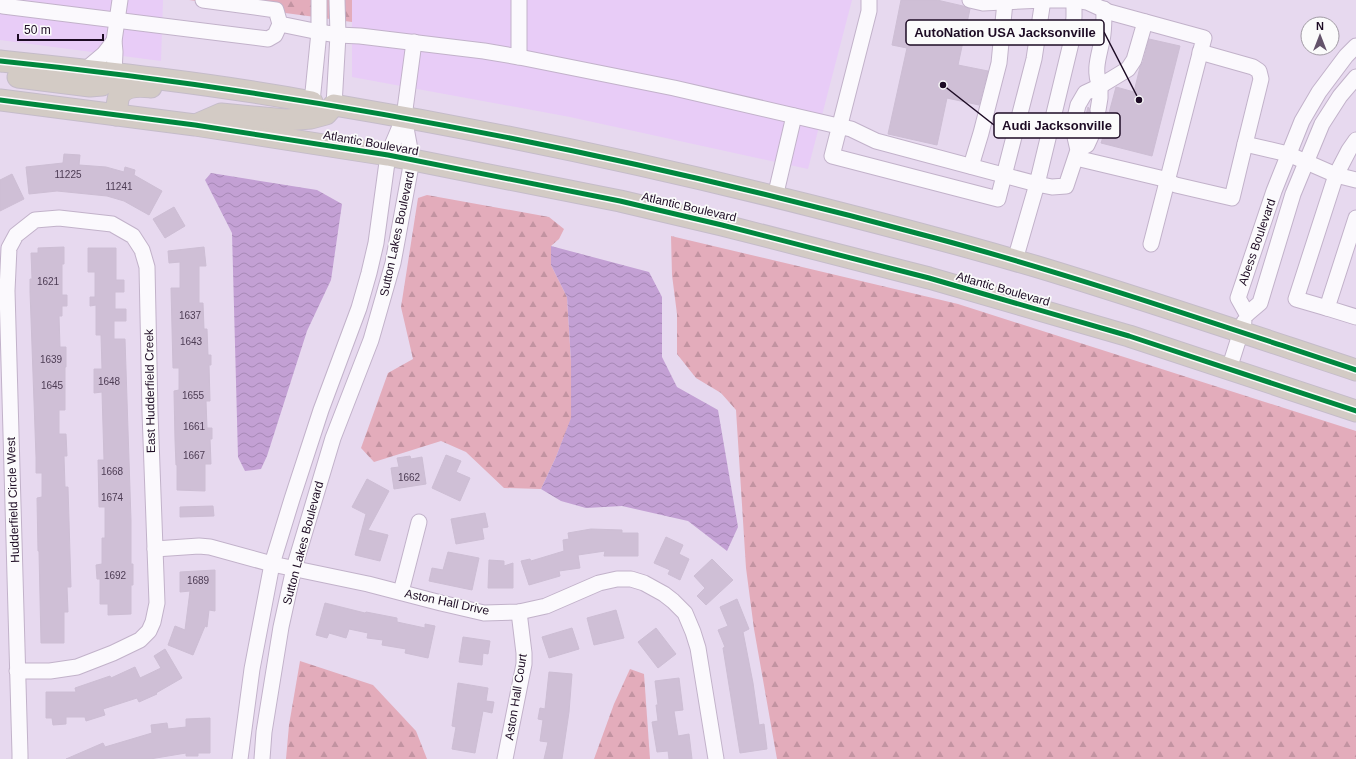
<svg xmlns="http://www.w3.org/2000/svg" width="1356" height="759" viewBox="0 0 1356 759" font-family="Helvetica,sans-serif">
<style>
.built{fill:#e8ccf7}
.forest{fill:url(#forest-firs)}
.water{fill:url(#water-waves)}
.building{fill:#cfbfd6;stroke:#cdbed4}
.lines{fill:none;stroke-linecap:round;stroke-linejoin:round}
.minor-tunnel{stroke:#c9bad1;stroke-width:15;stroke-dasharray:15 8;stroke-linecap:butt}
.minor-casing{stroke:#c2b2ca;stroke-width:17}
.highway-casing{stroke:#c5bcc9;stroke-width:23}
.minor{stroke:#fbf9fd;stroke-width:15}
.highway{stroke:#d3cbc5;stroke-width:21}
.cycleway-casing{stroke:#fbfbfb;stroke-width:8}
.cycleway{stroke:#00873e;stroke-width:5}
.labels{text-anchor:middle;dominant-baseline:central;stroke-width:3.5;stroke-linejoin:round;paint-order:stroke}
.number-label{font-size:10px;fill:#4d3c54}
.street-label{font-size:12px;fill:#1d0b24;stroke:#fbfbfb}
.leader{fill:none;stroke:#1d0b24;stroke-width:1.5}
.callout-dot{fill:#1d0b24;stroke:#fbfbfb;stroke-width:1.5}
.callout{fill:#fbfbfb;stroke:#1d0b24;stroke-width:1.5}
.callout-label{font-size:13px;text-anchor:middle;font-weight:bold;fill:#1d0b24}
</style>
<defs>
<pattern id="forest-firs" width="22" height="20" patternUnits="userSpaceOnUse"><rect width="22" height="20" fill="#e3acbb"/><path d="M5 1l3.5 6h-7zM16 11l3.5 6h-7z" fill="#c293a1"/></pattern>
<pattern id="water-waves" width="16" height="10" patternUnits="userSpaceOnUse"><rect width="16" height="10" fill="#c3a0d4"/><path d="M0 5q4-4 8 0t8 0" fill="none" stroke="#a788b6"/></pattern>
</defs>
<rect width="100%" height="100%" fill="#e7d9ef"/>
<!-- built -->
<g class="built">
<polygon points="0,0 163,0 161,61 0,40"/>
<polygon points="352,0 852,0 808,169 570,117 352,77"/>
</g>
<!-- forest -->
<g class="forest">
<polygon points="189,0 352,0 352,22"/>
<polygon points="427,195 549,217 564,229 559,239 551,246 551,265 567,297 571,361 571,419 556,457 541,489 504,488 466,452 441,441 374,462 361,448 388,373 413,359 401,307 418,198"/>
<polygon points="671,236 958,304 1356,431 1356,759 777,759 754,629 746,568 736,410 721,393 696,378 677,354 677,314 672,275"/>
<polygon points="300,661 373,685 416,731 427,759 286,759 289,725"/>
<polygon points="630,669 644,674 650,759 594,759 614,704"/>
</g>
<!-- water -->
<g class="water">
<polygon points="211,173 317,190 342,204 331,280 307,331 267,456 261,469 245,471 238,457 232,233 205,180"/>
<polygon points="551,246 649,272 662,297 662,357 677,387 718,410 738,527 727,551 688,521 622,506 586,508 561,501 541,489 556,457 571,418 571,361 567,297 551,265"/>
</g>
<!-- building -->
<g class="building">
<polygon points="901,0 937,0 963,6 970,9 958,65 988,71 979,105 947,98 937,145 888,134 907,48 892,45"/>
<polygon points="1149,39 1180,46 1152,156 1101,143 1103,137 1100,137 1101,133 1099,128 1095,126 1091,125 1086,127 1084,131 1083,126 1088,107 1089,108 1090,114 1093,117 1096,119 1102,118 1107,112 1109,113 1116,87 1134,92 1140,67 1143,62"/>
<polygon points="64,154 80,155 79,165 106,167 124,172 125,167 135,170 134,175 162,191 149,215 124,201 107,196 57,191 29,194 26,167 63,163"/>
<polygon points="12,174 24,199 0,211 0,180"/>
<polygon points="174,207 185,226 165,238 153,219"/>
<polygon points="64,247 64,264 62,264 62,295 67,295 67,306 62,306 62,316 59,316 60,347 66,347 66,367 65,367 65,410 59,410 59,434 66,434 67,456 64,456 65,487 68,487 71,587 67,587 68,612 64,612 64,643 41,643 39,551 38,551 37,498 42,497 42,473 36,473 36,457 30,291 30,279 32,279 31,253 38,253 38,248"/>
<polygon points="204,247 206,266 199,266 199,303 203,303 204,329 207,329 208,355 211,355 211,365 209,365 210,401 206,401 207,428 212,428 212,439 210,439 211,464 205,464 205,491 177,490 177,465 176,465 175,440 174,391 179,390 179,368 173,368 171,288 180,288 180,262 169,263 168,251"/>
<polygon points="88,248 116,248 116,280 124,280 124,292 115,292 115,309 126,309 126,321 114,321 114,339 125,339 131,520 131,564 133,564 133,585 131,585 131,614 108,615 108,604 100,604 100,579 97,579 96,565 102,564 102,538 105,538 105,507 99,507 98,460 104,460 102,392 94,393 94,369 102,369 101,335 96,335 96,305 90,306 90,297 95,297 95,272 88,272"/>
<polygon points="446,455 461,461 456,472 470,478 460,501 432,488"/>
<polygon points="410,456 411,459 422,457 426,484 394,489 391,468 399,467 397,458"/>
<polygon points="367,479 389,491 368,530 388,535 380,561 355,555 366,514 352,507"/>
<polygon points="213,506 214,516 180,517 180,507"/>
<polygon points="485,513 488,527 482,528 484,539 456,544 451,519"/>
<polygon points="591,529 622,530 622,533 638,533 638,556 604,556 605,551 578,555 580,568 559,571 560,576 529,585 521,561 530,559 531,561 564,551 563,540 569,539 568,533"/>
<polygon points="666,537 683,545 679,554 689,559 680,580 668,574 670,570 654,563"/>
<polygon points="448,552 479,558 472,590 429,581 432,568 443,570"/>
<polygon points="712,559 733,580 706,605 697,596 705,588 694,576"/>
<polygon points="489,560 504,561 504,566 513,563 513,588 488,588"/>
<polygon points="215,570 215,611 209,610 207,627 205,626 193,655 168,645 175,626 185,630 190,591 180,592 180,572"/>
<polygon points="737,599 749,629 743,632 753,683 759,725 764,724 767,749 740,753 723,648 725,647 718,630 728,626 720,607"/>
<polygon points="325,603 365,613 366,612 397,618 397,622 425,628 425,624 435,626 428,658 405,653 406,649 382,645 383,640 367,638 368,633 349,629 346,638 329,633 327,638 316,635"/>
<polygon points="616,610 624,638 594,645 587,618"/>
<polygon points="572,628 579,649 549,658 542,637"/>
<polygon points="656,628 676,654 658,668 638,642"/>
<polygon points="463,637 490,641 488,654 483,653 482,665 459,662"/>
<polygon points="165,649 182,678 156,693 157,694 139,702 137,698 103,709 105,715 86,721 85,717 66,717 66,724 53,725 52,718 46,718 46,692 76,692 75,688 110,676 111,678 135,667 140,678 161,668 154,656"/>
<polygon points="549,672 572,674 569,712 562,759 544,759 548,742 540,741 543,720 538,719 540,708 545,709"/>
<polygon points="679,678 683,710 674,711 678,736 689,734 692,759 669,759 668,751 657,752 652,722 658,721 656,705 658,705 655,681"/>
<polygon points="458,683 488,688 486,701 494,702 492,713 483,711 475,753 452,749 456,727 452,726"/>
<polygon points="210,718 210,753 198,753 198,756 186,756 186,753 150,759 66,759 103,743 105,747 152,733 151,725 167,723 168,729 186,727 186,719"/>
</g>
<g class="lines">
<!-- minor-tunnel -->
<polyline class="minor-tunnel" points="1092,134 1098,110"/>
<defs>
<g id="minor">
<polyline points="2,0 3,6 268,39 275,35 280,24"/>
<polyline points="203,0 276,10 280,24 319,32 338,35 360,36 484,51 519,57 674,88 851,129 876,141 1037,184 1072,39 1074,17 1074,0"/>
<polyline points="519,0 519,57"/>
<polyline points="869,0 869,11 832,156 998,199 1034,59 1043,0 983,3 970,0"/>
<polyline points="1043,0 1069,0"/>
<polyline points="1075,0 1087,2 1109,12 1204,38 1151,244"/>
<path d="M1104,9C1104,17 1104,26 1103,34C1101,52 1092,68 1100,86L1128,69L1134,60L1145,22"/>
<polyline points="1200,52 1253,67 1259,71 1261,79 1245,144"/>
<polyline points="85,70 104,54 114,41"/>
<polyline points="114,74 115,52 114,41 120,0"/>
<polyline points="312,102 319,32 319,0"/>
<polyline points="334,105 338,35 337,0"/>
<polyline points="1078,150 1087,145 1092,134"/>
<polyline points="1076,158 1160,178 1176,185 1232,198 1245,144 1288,154 1336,175 1356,180"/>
<polyline points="971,166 981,133 999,63 1005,2"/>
<polyline points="775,197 794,116"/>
<polyline points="1356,218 1327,308 1356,317"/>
<polyline points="1015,260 1037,184 1052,187 1066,186 1078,150 1075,137 1074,122 1078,105 1085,93 1100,86 1100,98 1098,110"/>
<polyline points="1327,308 1296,299 1336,175 1349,150 1356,140"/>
<polyline points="1247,314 1238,298 1274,191 1302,121 1319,92 1346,56 1356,46"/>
<polyline points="1247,314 1260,303 1293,194 1322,124 1340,96 1356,77"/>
<polyline points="1229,369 1244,322"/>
<polyline points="155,549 199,546 210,547 272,564 368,584 441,603 484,613 519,612 546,606 599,583 617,579 631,579 644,583 664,594 673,601 685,613 693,632 698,648 716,759"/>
<polyline points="401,592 419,522"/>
<polyline points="17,671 50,671 77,667 113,653 140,640 149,631 153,622 157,603 150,412 147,267 142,250 133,236 112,224 59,218 35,220 16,235 9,248 7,291 20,754 20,759"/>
<polyline points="240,759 252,669 272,564 292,499 321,410 359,308 369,273 376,243 388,155 404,117 414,42"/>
<polyline points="262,759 264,732 281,627 294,568 333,438 371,340 393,263 412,160 404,117"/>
<polyline points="505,759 524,664 524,653 519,612"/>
</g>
<g id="highway">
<path d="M0,61C104,72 209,83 312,102"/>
<polyline points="18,77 90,86 102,85 114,74"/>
<polyline points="0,100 195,125 388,155 620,201 722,225 929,278 1129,336 1356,411"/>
<path d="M116,115C117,109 117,101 119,96C125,84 141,86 151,87"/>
<path d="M198,124L221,114L286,120L311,118L326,114L334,105C495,132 654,166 812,206C887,225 963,245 1038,267C1144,299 1250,335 1356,370"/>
</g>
</defs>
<!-- minor casing -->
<use href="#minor" class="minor-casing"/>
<!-- highway casing -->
<use href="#highway" class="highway-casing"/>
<!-- minor -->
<use href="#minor" class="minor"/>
<!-- highway -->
<use href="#highway" class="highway"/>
<defs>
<g id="cycleway">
<path d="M0,61C316,93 628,155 935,238C1077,276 1216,324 1356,370"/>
<polyline points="0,100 195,125 388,155 620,201 722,225 929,278 1129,336 1356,411"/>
</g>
</defs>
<!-- cycleway casing -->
<use href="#cycleway" class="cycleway-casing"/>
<!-- cycleway -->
<use href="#cycleway" class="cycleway"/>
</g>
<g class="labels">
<!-- number labels -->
<g class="number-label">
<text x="68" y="174">11225</text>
<text x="119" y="186">11241</text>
<text x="48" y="281">1621</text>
<text x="190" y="315">1637</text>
<text x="191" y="341">1643</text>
<text x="51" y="359">1639</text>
<text x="109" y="381">1648</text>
<text x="52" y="385">1645</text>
<text x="193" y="395">1655</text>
<text x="194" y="426">1661</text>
<text x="194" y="455">1667</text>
<text x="112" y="471">1668</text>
<text x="409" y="477">1662</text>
<text x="112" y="497">1674</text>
<text x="115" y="575">1692</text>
<text x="198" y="580">1689</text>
</g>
<!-- street labels -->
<g class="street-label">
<text transform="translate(371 143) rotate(10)">Atlantic Boulevard</text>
<text transform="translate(689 207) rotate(13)">Atlantic Boulevard</text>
<text transform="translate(397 234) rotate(-78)">Sutton Lakes Boulevard</text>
<text transform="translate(1257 242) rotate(-71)">Abess Boulevard</text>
<text transform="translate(1003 289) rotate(16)">Atlantic Boulevard</text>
<text transform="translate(150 391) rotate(-91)">East Hudderfield Creek</text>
<text transform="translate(13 500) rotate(-92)">Hudderfield Circle West</text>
<text transform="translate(303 543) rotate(-75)">Sutton Lakes Boulevard</text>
<text transform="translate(447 602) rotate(12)">Aston Hall Drive</text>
<text transform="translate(516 697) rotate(-81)">Aston Hall Court</text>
</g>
</g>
<!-- callouts -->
<path class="leader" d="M1139 100L1104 32M943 85L994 125"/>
<g class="callout-dot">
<circle cx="1139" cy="100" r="4"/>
<circle cx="943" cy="85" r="4"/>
</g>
<g class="callout">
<rect x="906" y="20" width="198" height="25" rx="4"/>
<rect x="994" y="113" width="126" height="25" rx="4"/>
</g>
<g class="callout-label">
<text x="1005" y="37">AutoNation USA Jacksonville</text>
<text x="1057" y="130">Audi Jacksonville</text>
</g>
<!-- north arrow -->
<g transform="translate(1320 36)"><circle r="19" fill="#fbfbfb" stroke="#a29ba5"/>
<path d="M0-3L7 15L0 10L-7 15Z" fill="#64536b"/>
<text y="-6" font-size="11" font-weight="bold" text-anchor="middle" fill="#1d0b24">N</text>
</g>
<!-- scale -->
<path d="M18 34v6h85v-6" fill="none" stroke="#1d0b24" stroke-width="2"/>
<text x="24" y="34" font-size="12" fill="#1d0b24" stroke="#fbfbfb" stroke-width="3" paint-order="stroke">50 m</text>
</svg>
